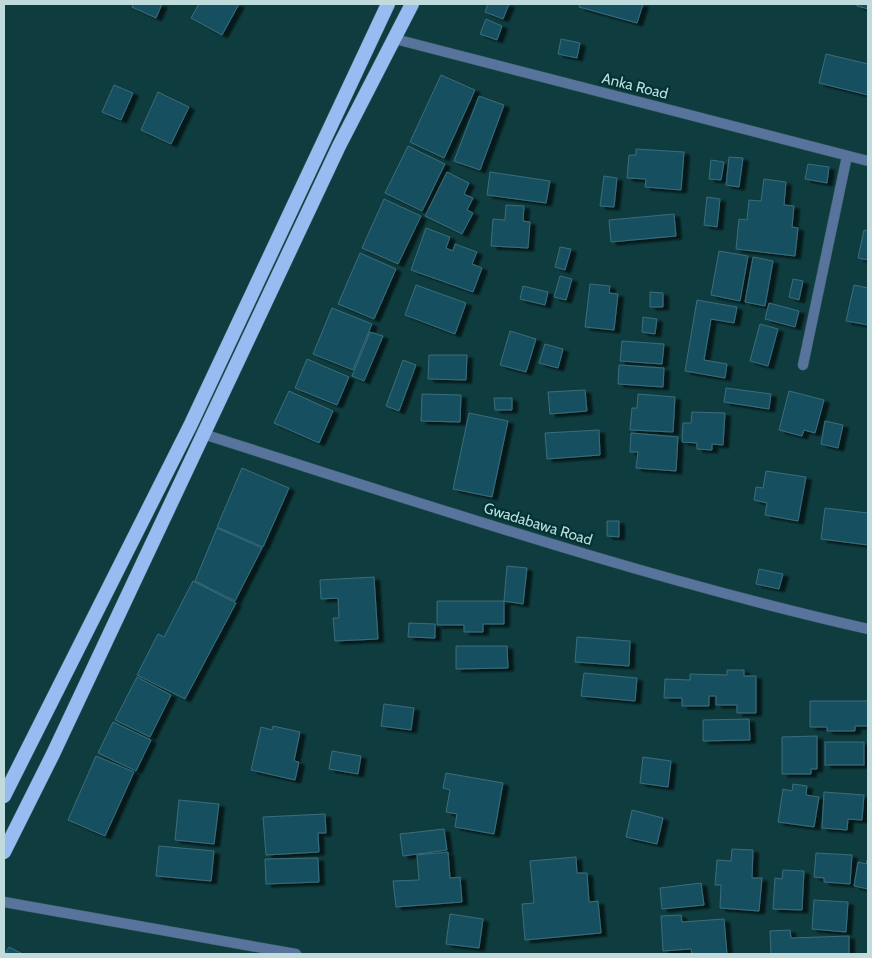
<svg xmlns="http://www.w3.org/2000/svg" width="872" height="958" viewBox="0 0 872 958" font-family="Cabin,sans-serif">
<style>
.building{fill:#19505f;stroke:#3a6d7c;filter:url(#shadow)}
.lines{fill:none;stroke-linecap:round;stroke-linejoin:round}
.minor-casing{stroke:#2f595b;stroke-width:11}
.trunk-casing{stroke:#2f595b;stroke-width:15}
.minor{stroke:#58749d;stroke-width:10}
.trunk{stroke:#98bcf2;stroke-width:14}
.labels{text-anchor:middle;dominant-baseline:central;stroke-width:4.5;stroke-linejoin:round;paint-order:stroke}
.street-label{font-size:15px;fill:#bfdbdc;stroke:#023334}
</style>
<defs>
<filter id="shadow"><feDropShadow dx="5.5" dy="3" stdDeviation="1" flood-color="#0009"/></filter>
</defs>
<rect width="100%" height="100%" fill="#0f3d3f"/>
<!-- building -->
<g class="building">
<polygon points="133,4 162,4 156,18 132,7"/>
<polygon points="199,4 239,4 222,35 191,18"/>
<polygon points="488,4 509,4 503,19 485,12"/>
<polygon points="580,4 643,4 637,23 579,7"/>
<polygon points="857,4 868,4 868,9 857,6"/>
<polygon points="486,19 502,26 497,40 480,34"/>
<polygon points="561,39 580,43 577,58 558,54"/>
<polygon points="826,54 868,64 868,95 819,83"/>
<polygon points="441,75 475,90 444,158 410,142"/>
<polygon points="114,85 133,93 121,120 102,112"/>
<polygon points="158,92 189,107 171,144 141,130"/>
<polygon points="479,96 504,105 480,170 454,161"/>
<polygon points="408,146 445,164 422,211 385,193"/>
<polygon points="636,149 684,152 681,190 645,187 646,179 627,178 629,155 636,155"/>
<polygon points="729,157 743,158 739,187 726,185"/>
<polygon points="711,160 724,162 721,180 709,179"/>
<polygon points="808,164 829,167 827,183 805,179"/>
<polygon points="447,172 469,183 464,194 473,198 467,210 473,213 462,234 425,216"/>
<polygon points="490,172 550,181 546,203 487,195"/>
<polygon points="604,176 617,178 614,207 600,206"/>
<polygon points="764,179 786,182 784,205 794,206 792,227 798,228 795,256 736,249 739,219 747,220 749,200 761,201"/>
<polygon points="707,197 720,199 717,227 704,225"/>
<polygon points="384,199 421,216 398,264 362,248"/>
<polygon points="506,205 524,206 523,221 530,222 528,248 491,246 493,219 505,220"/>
<polygon points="674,214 676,236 611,242 609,220"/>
<polygon points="426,228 450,237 446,248 453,251 455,244 477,252 472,264 482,268 473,292 411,270"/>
<polygon points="864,230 868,231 868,260 858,258"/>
<polygon points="560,247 571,249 565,270 555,267"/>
<polygon points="719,251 748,256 740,301 711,295"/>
<polygon points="360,253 396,269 374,319 338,304"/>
<polygon points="753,257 773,261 765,306 745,302"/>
<polygon points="560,276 572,279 566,300 554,297"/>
<polygon points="793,279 803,281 799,300 789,297"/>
<polygon points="590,284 610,286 609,293 618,294 614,330 585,327"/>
<polygon points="416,285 466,303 455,334 405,315"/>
<polygon points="854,285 868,288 868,325 846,321"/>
<polygon points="523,286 548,292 545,305 520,299"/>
<polygon points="650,292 663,293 663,307 650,307"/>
<polygon points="697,300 737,307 734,323 711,319 704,360 727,364 725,378 685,371"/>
<polygon points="769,303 799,311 795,327 765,319"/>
<polygon points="332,308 372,324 353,370 313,354"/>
<polygon points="643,317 657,319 655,334 642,332"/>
<polygon points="760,324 778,329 768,366 750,361"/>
<polygon points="510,331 536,339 526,372 500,365"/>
<polygon points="370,332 383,336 364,381 352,376"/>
<polygon points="622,341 664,344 662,364 620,361"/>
<polygon points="545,344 563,349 558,368 539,363"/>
<polygon points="429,355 467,355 466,380 428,379"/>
<polygon points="307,359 349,377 337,405 295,388"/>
<polygon points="403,360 416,365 399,411 386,406"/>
<polygon points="619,365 664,368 663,387 618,384"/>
<polygon points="726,388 771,394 769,409 724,402"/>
<polygon points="585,390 587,411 550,414 548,392"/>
<polygon points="289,391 333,411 319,443 274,423"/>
<polygon points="789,391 824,400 815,433 804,430 802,436 779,430"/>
<polygon points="422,394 461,395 460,422 421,421"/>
<polygon points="638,394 675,397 673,432 630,430 632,408 637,408"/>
<polygon points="494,398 512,398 512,410 495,410"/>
<polygon points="692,412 725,413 723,445 712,444 712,450 697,449 697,443 682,442 683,423 691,423"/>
<polygon points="469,413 508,421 492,497 453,489"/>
<polygon points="825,421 843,425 838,448 821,444"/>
<polygon points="599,430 600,455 547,459 545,433"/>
<polygon points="631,433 678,437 676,471 636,468 638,452 630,452"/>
<polygon points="242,468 289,488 263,547 217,527"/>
<polygon points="766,471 806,477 798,521 765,515 767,503 754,500 756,487 763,488"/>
<polygon points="825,508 868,513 868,545 821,539"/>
<polygon points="607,521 619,521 619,537 607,536"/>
<polygon points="217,528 262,548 235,601 195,581"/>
<polygon points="507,566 527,568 523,604 504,601"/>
<polygon points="759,569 783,574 779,589 756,584"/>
<polygon points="374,577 378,639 335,641 333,618 339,618 338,598 321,599 320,580"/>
<polygon points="193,581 236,603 185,699 137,675 158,634 164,637"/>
<polygon points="437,601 504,601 504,624 483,624 483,632 464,632 464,625 437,625"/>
<polygon points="409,623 435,624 435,638 408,637"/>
<polygon points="577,637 630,641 629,666 575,662"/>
<polygon points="456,646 507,646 508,668 456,669"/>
<polygon points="727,670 744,670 744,676 756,676 756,713 737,713 737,705 716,705 716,696 709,696 709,706 682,706 682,698 664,698 665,679 690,680 690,674 727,675"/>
<polygon points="584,673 637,678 635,701 581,696"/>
<polygon points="137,677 171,695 150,737 115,720"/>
<polygon points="810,701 868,701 868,726 855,726 855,731 827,731 827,727 810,727"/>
<polygon points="384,704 414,708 411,730 381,726"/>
<polygon points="749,719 750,740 703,741 703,720"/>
<polygon points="113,722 151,740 136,771 98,753"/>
<polygon points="273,726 300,732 294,761 299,762 295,780 251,770 261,727 272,730"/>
<polygon points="817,736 817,769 811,769 811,774 782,774 782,737"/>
<rect x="825" y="742" width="39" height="23"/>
<polygon points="332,751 361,756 358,774 329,769"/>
<polygon points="96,756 134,772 105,836 68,820"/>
<polygon points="643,757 671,761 668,787 640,783"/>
<polygon points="446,773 503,783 494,834 455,827 457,814 446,812 450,790 443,788"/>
<polygon points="793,784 807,786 806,795 819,797 814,827 778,822 783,789 792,791"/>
<polygon points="824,792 864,795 862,820 848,819 847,830 822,828"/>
<polygon points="179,800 219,804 214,844 175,840"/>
<polygon points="632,810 663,818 657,844 626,837"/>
<polygon points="325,814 326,833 318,833 319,852 266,855 263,817"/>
<polygon points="444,829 447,850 403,856 400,834"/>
<polygon points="159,846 214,851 211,881 156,876"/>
<polygon points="732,849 753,850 752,878 762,878 759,911 720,908 721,885 715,885 717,860 731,861"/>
<polygon points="448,852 450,878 460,877 462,902 396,907 393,881 419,880 417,855"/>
<polygon points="816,853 852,855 850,884 824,882 824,878 814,877"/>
<polygon points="576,857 577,873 587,873 589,902 598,901 601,933 525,940 522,904 534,903 530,861"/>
<polygon points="318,858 319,882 266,884 265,859"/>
<polygon points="867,860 868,860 868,889 854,886 858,862 866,864"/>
<polygon points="783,870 804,871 802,910 773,909 775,878 782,879"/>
<polygon points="701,883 704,905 662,909 660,888"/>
<polygon points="814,900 848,902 846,932 812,929"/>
<polygon points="450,914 483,919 479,948 446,944"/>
<polygon points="681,915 682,922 724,919 727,954 692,954 691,949 663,951 661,916"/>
<polygon points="790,930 791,938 849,936 849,954 771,954 770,931"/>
<polygon points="9,947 23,954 5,954"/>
</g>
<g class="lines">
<defs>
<g id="minor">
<polyline points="395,39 868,161"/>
<polyline points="803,365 847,156"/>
<path d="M203,434C424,504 643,578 868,629"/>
<polyline points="4,902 296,954"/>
</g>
<g id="trunk">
<polyline points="4,796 190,426 388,4"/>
<polyline points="4,852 53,754 339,146 412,4"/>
</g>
</defs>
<!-- minor casing -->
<use href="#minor" class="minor-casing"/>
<!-- trunk casing -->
<use href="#trunk" class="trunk-casing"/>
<!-- minor -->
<use href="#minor" class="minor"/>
<!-- trunk -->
<use href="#trunk" class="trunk"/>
</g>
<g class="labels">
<!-- street labels -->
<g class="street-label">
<text transform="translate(635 86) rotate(14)">Anka Road</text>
<text transform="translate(538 524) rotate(17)">Gwadabawa Road</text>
</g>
</g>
<!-- border -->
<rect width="872" height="958" fill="none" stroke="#bfdbdc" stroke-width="10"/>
</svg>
